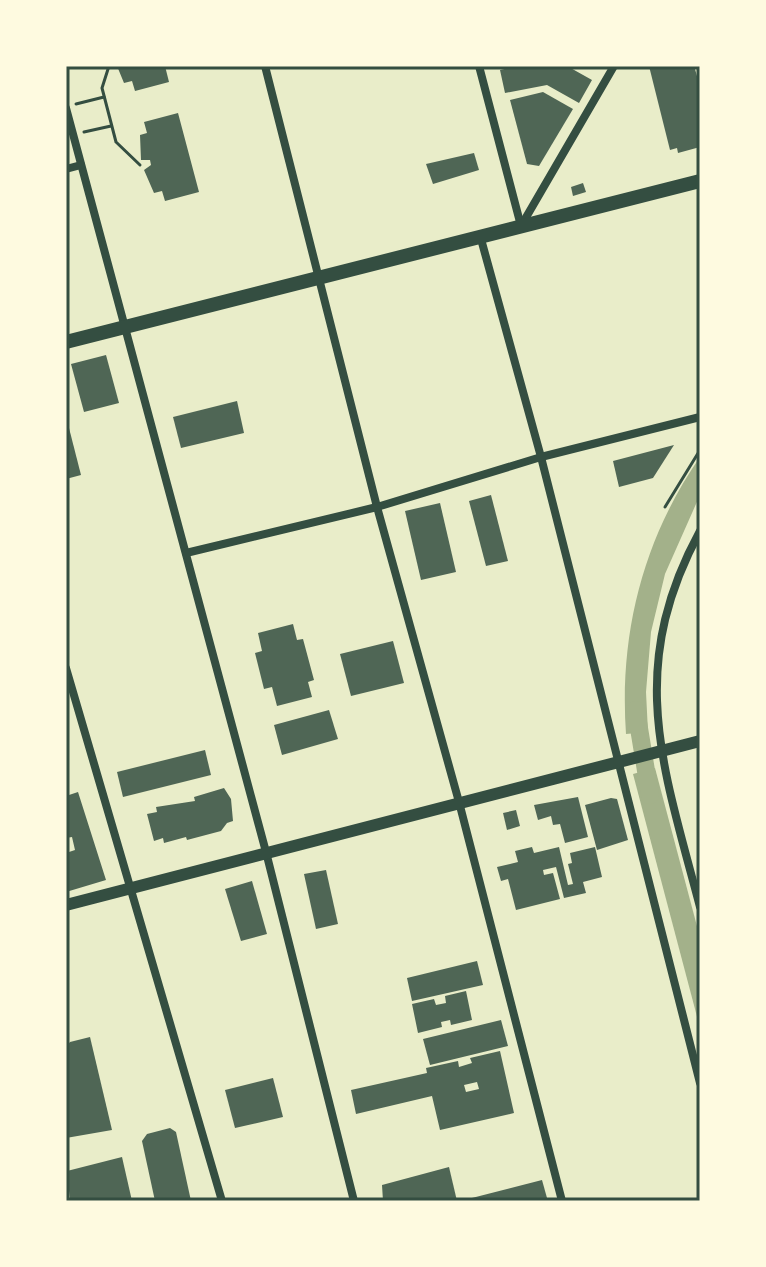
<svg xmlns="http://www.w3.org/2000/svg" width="766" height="1267" viewBox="0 0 766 1267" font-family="Mulish,sans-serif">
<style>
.water{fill:#a3b18a}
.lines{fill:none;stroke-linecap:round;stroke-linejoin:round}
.canal{stroke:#a3b18a;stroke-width:18}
.building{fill:#4f6655;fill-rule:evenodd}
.path{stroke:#344e41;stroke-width:3}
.minor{stroke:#344e41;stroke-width:8}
.tertiary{stroke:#344e41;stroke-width:12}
.secondary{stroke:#344e41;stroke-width:14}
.neatline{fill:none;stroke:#344e41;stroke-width:3}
</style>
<rect width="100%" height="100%" fill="#e9edc9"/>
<!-- water -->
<g class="water">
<path d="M700,457V495L665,574L651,632L646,692L648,732L626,734C619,634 643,539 700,457Z"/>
<polygon points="655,768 698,930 700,1028 633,774"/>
</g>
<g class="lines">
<!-- canal -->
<polyline class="canal" points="636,710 650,795"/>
</g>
<!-- building -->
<g class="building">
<polygon points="117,66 165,66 169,82 135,91 132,81 124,83"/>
<polygon points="518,66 567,66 592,80 579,103 547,85 505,93 500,70"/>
<polygon points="649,66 691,66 695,69 700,87 700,147 678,153 677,148 670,150"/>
<polygon points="543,92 573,109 539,166 527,164 510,100"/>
<polygon points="178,113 199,192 165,201 162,191 154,193 144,170 151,165 150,160 141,160 140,135 147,133 144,122"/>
<polygon points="474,153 479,170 433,184 426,164"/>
<polygon points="583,183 586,192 573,196 571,187"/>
<polygon points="106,355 119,403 84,412 71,364"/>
<polygon points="237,401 244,433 181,448 173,417"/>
<polygon points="66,428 69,428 81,475 66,479"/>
<polygon points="674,445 653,478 619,487 613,461"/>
<polygon points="491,495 508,561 486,566 469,501"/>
<polygon points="440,503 456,572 421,580 405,511"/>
<polygon points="293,624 297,640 303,639 314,680 308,682 312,697 277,706 272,687 264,689 255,653 262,651 258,633"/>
<polygon points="393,641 404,683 351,696 340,654"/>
<polygon points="329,710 338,739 282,755 274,725"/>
<polygon points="205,750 211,775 123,797 117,772"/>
<polygon points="224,788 231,799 233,821 227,823 221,831 187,840 186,837 164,843 163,838 154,841 147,814 157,812 156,807 195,801 194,797"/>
<polygon points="78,792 106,880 66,892 66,853 75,850 72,837 66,838 66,796"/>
<polygon points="578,797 588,837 565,843 560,824 553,825 551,816 538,820 534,805"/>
<polygon points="611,798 617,799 628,840 597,850 585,805"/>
<polygon points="516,810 520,826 507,830 503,813"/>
<polygon points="532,847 534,853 559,847 568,885 573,884 568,864 572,863 570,853 595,847 602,877 583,882 586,893 564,898 556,867 543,870 544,875 553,873 560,899 516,910 508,879 501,881 497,867 518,862 515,851"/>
<polygon points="326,870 338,924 316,929 304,874"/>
<polygon points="252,881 267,934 241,941 225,889"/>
<polygon points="477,961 483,985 412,1001 407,978"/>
<polygon points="466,991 472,1020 451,1025 450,1020 441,1022 442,1027 418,1033 412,1004 434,999 436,1005 446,1003 445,996"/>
<polygon points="501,1020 508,1046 430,1065 423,1039"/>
<polygon points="90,1037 112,1130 66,1138 66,1047 70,1042"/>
<path d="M500,1051L514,1113L440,1130L432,1096L356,1114L351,1090L427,1073L426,1068L458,1061L459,1067L472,1063L470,1058ZM477,1082L479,1089L466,1092L464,1085Z"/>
<polygon points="273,1078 283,1117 235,1128 225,1090"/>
<polygon points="170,1128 176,1132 191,1201 155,1201 142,1141 147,1134"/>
<polygon points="122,1157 132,1201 70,1201 67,1171"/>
<polygon points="449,1167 457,1201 383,1201 382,1185"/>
<polygon points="542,1180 547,1198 464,1201 464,1200"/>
</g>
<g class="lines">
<!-- path -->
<g class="path">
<polyline points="109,66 102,88 116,142 140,165"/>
<polyline points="76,104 104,97"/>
<polyline points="84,132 111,126"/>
<polyline points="665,507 700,450"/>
</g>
<!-- minor -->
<g class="minor">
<polyline points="265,66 377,507 459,802 562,1201"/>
<polyline points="479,66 521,226"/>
<polyline points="66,108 266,852 354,1201"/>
<polyline points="66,169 81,165"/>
<polyline points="521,226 614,66"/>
<polyline points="481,239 541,457 700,1083"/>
<path d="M700,531C625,669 663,766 700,907"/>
<polyline points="186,553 377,507 541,457 700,417"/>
<polyline points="66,668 222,1201"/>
</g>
<!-- tertiary -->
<polyline class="tertiary" points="66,905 700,741"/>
<!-- secondary -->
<polyline class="secondary" points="66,342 700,181"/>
</g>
<!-- border -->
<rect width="766" height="1267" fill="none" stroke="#fefae0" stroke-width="136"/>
<rect x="68" y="68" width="630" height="1131" class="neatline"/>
</svg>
